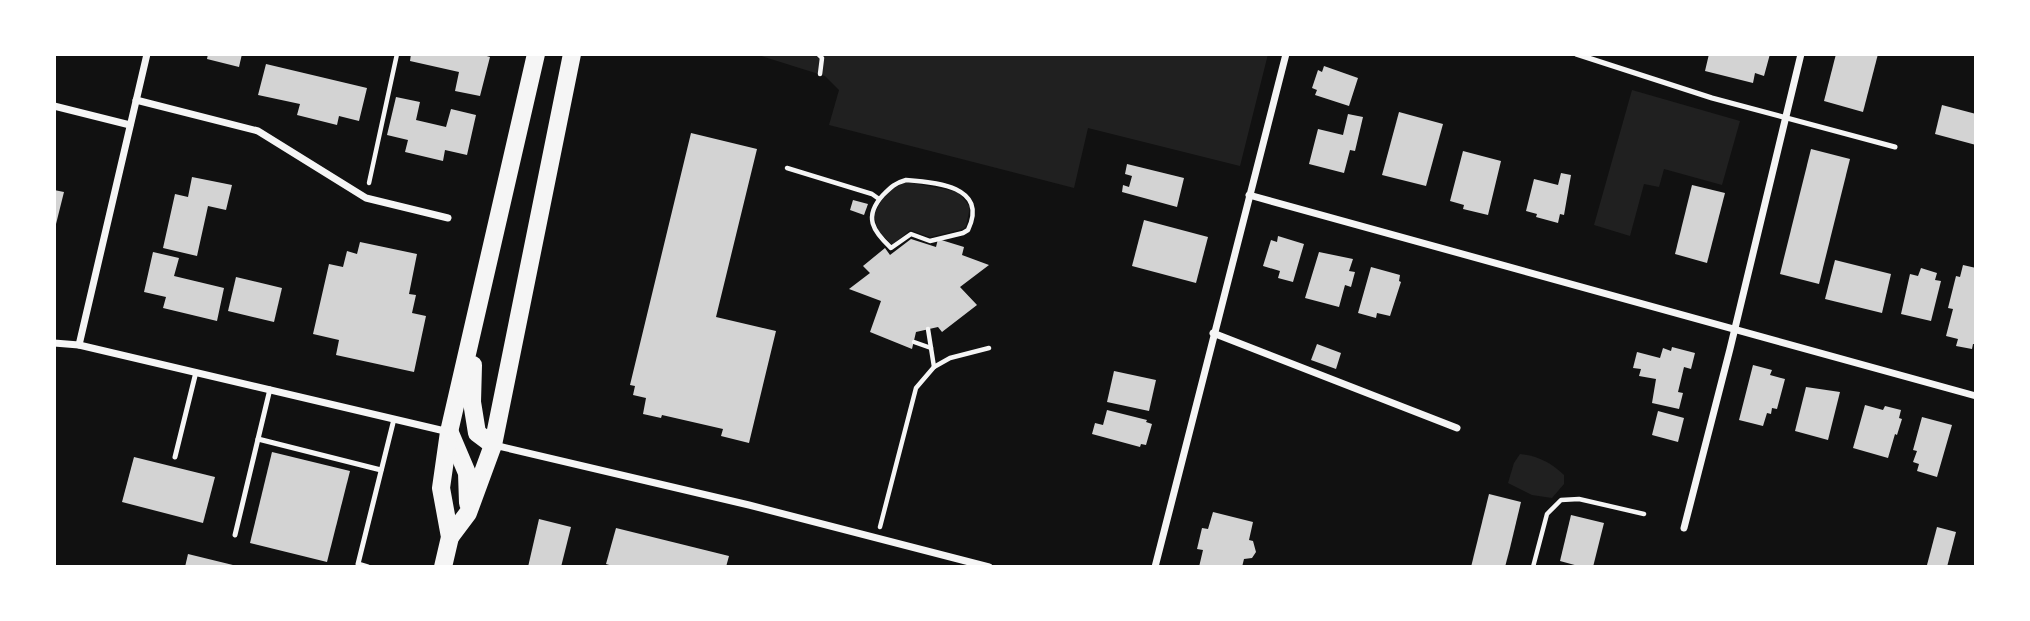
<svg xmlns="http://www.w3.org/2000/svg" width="2030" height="621" viewBox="0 0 2030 621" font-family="Helvetica,sans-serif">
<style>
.green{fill:#202020}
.building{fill:#d3d3d3}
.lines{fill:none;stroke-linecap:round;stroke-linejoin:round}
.path{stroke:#f5f5f5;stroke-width:4.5}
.service{stroke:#f5f5f5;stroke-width:5}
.minor{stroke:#f5f5f5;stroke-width:7}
.primary{stroke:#f5f5f5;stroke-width:18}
</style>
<rect width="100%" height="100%" fill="#111"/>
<!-- green -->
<g class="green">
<polygon points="755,54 1268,54 1240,166 1088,128 1074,188 829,125 839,90 825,76"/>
<polygon points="1632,90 1740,121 1722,185 1664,169 1659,187 1644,184 1630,236 1594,225"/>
<path d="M907,182L958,192L970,207L966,226L963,229L930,237L910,230L892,245L878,230L874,216C879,200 891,187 907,182Z"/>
<path d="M1520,454C1538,456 1550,462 1564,475V484L1552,498L1532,495L1508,483L1514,463Z"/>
</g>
<!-- building -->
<g class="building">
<polygon points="208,54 242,54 239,67 207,59"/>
<polygon points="411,54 480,54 490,57 480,96 455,91 459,72 410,61"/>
<polygon points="1709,54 1770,54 1764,76 1755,73 1753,83 1705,71"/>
<polygon points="1836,54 1878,54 1863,112 1824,101"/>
<polygon points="266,64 367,88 359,121 339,116 337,125 297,115 300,104 258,95"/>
<polygon points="1324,66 1358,78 1349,106 1315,95 1317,90 1312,88 1318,70 1322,72"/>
<polygon points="396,97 420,102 416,120 446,127 451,109 476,115 467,155 445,150 443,161 405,152 408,140 387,135"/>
<polygon points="1942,105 1976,114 1976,145 1935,134"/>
<polygon points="1399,112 1443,124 1426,186 1382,175"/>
<polygon points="1348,114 1363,117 1355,151 1350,150 1344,173 1309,164 1318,129 1343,135"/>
<polygon points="691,133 757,149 716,317 776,331 749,443 721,436 723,429 662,415 661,418 643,414 646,398 633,395 635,386 630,385"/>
<polygon points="1811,149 1850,159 1819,284 1780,274"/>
<polygon points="1463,151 1501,161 1488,215 1463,209 1464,205 1450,201"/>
<polygon points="1127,164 1184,178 1177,207 1122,192 1123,185 1129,187 1132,176 1125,174"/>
<polygon points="1561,173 1571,175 1564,215 1560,214 1558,223 1536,217 1537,214 1526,211 1534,179 1558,185"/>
<polygon points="192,177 232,185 226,210 208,206 197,256 163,248 175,194 188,197"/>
<polygon points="1692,185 1725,193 1707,263 1675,254"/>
<polygon points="54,190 64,192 55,228 54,228"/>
<polygon points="853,200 868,204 864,215 850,210"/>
<polygon points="1144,220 1208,237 1196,283 1132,266"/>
<polygon points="1278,236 1304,244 1293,282 1278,278 1280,271 1263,266 1271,240 1277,242"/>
<polygon points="911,239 936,247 938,239 964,247 962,255 989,265 960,287 977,305 942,332 938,327 916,332 912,349 870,332 881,301 849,289 870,273 863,266 885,248 890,255"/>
<polygon points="360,242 417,254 409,294 416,295 412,313 426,316 414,372 336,355 339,340 313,334 329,264 343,267 347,251 357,254"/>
<polygon points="153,252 179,258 174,276 224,288 217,321 163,308 166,297 144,292"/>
<polygon points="1319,252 1353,259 1349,271 1355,272 1351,287 1345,285 1339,307 1305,298"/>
<polygon points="1835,260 1891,274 1882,313 1825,299"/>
<polygon points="1963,265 1976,268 1976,344 1973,344 1972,349 1956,346 1958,339 1946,336 1953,309 1948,308 1956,276 1960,277"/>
<polygon points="1371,267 1400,275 1399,281 1401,282 1390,316 1377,313 1376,318 1358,313"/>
<polygon points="1921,268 1937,273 1935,280 1941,281 1931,321 1901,314 1910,274 1918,276"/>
<polygon points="236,277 282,288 274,322 228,311"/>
<polygon points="1317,344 1341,353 1336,369 1311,360"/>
<polygon points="1672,347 1695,353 1691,369 1684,367 1678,392 1683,393 1679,409 1652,403 1656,379 1639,376 1641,369 1633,368 1637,352 1660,358 1663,348 1671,351"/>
<polygon points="1753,365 1772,370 1770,375 1785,379 1777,409 1772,408 1771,414 1767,413 1763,426 1739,420"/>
<polygon points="1114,371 1156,380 1149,411 1107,402"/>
<polygon points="1806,387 1840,392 1828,440 1795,431"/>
<polygon points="1865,405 1883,410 1885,406 1901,410 1899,418 1902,419 1897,435 1895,434 1888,458 1853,448"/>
<polygon points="1107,410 1147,420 1146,422 1152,424 1146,445 1141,444 1140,447 1092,434 1095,423 1103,425"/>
<polygon points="1658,411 1684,418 1678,442 1652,435"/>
<polygon points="1922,417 1952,425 1937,477 1917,471 1919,464 1913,462 1917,451 1913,450"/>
<polygon points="272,452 350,471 327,562 250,543"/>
<polygon points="134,457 215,477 203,523 122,502"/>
<polygon points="1489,494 1521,502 1510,548 1505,567 1471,567"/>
<polygon points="1213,512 1253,522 1249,540 1253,541 1256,552 1252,558 1244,559 1242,567 1199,567 1203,550 1197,549 1202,528 1208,529"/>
<polygon points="1571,515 1604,523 1593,567 1582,567 1560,561"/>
<polygon points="539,519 571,527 561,567 528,567"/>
<polygon points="1937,527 1956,532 1947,567 1927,565"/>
<polygon points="616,528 729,556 726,567 616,567 606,564"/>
<polygon points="188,554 237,566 237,567 185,567"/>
</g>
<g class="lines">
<!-- path -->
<g class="path">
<polyline points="818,54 822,58 820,74"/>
<polyline points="787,168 872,194 879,199"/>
<path d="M906,180C935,182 989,186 968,230L963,233L930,241L911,234L891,248C873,231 863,217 883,195C891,187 895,183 906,180Z"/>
<polyline points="369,183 397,54"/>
<polyline points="928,329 934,367"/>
<polyline points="914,342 931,348"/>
<polyline points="880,527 916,388 934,367 950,358 989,348"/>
<polyline points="1533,567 1547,514 1561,500 1579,499 1644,514"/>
</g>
<!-- service -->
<g class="service">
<polyline points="1576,54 1712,98 1895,147"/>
<polyline points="258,439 381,470"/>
<polyline points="175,457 196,372"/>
<polyline points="235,535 270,389"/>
<polyline points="368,567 358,564 394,419"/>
</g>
<!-- minor -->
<g class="minor">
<polyline points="136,100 258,131 366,198 448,218"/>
<polyline points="54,106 130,125"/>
<polyline points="1249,195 1976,396"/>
<polyline points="1213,333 1457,428"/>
<polyline points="54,343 79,345 449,432"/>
<polyline points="79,345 147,54"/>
<polyline points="494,445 749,505 989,567"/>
<polyline points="1684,528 1730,349 1801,54"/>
<polyline points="1155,567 1286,54"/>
</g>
<!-- primary -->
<g class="primary">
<polyline points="473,365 472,402 477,433 493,445"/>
<polyline points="450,433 467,473 468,503"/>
<polyline points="450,537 468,513 493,445 572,54"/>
<polyline points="443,567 450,537 441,488 449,432 536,54"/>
</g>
</g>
<!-- border -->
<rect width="2030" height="621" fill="none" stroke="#ffffff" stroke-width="112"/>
</svg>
